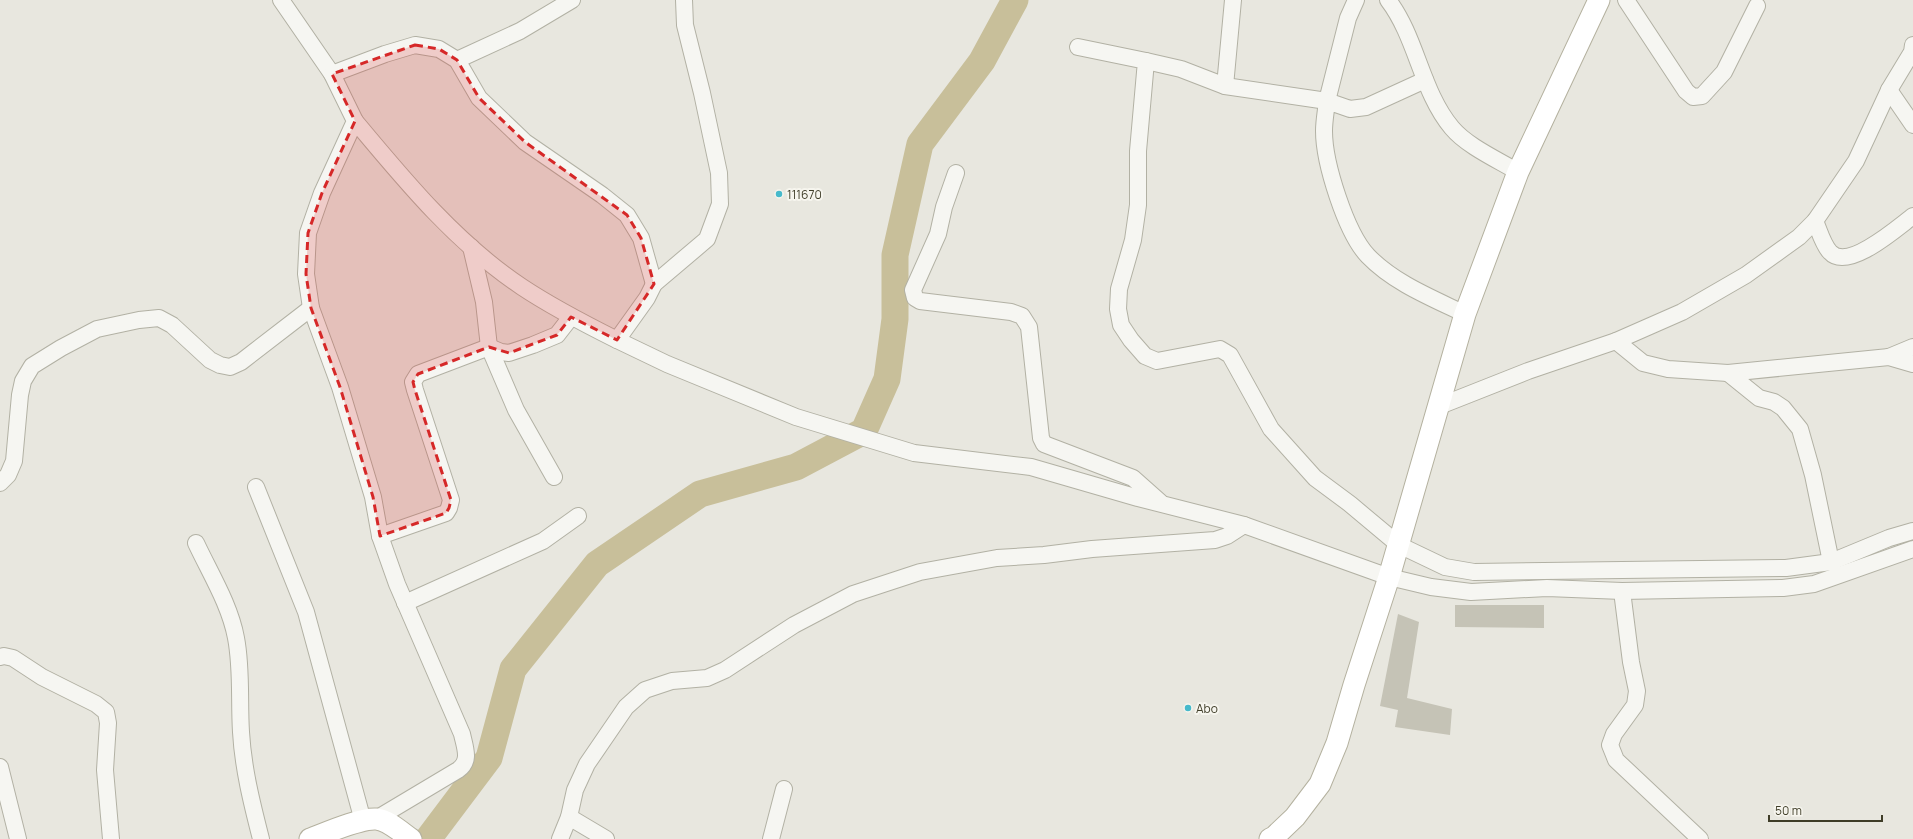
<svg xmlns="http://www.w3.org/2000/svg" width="1913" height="839" viewBox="0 0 1913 839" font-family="Manrope,sans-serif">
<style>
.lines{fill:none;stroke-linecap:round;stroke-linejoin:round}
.river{stroke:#c8bf9a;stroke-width:27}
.building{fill:#c5c3b6}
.minor-casing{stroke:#b2b1a4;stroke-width:18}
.major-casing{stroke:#b4b19f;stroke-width:23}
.minor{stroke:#f6f6f2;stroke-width:16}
.major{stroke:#fff;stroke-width:21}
.marked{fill:#d62828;fill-opacity:0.2;stroke:#d62828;stroke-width:3;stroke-dasharray:8 5;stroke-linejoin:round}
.poi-dot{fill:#46b9cb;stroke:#f6f5ee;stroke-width:1.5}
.labels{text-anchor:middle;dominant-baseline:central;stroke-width:4;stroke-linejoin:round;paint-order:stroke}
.poi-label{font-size:12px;fill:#3f3d28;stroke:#f6f5ee;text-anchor:start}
</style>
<rect width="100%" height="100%" fill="#e8e7df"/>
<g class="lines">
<!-- river -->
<polyline class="river" points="428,839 489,758 513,669 597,564 700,494 796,467 864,431 887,379 895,319 895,255 920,144 982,61 1015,0"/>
</g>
<!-- building -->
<g class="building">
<polygon points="1455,605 1544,605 1544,628 1455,627"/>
<polygon points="1398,614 1419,622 1407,698 1452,709 1450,735 1395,727 1398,710 1380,706"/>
</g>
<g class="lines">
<defs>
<g id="minor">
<path d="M281,0L332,74L355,121L322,193L308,233L306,274L311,308L340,387L373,497L380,536L397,584L462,734C465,748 471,761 458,770L376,819"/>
<path d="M1388,0C1417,38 1421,91 1452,128C1467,146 1498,160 1518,172"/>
<polyline points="1626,0 1686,91 1693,97 1702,96 1724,72 1757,6"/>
<polyline points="1078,47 1146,61 1138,151 1138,205 1133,240 1119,289 1118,309 1121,325 1131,340 1145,356 1157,361 1220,349 1230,355 1271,429 1315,478 1350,504 1399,545 1445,567 1474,572 1786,568 1831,562 1889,538 1913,531"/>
<polyline points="457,60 520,31 572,0"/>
<polyline points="1146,61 1181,69 1225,86 1327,101 1348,18 1356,0"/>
<polyline points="332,74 385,54 415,45 439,49 457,60 479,98 525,142 602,195 627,215 641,238 654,284"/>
<path d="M1425,80L1366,107L1350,109L1327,101C1326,111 1324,121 1324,131C1324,163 1346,233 1368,256C1394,283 1432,298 1465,314"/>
<polyline points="1225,86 1233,0"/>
<polyline points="1889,90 1913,125"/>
<path d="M355,121C405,181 456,243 522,287C552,307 585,324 617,340L647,298L654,284L707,239L720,204L719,173L702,93L685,25L684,0"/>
<polyline points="956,173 944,207 938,234 913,290 915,298 920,301 1011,312 1022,316 1029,327 1041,438 1044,444 1133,478 1160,502"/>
<path d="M1815,221C1819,230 1823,245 1830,252C1848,272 1898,227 1913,216"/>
<polyline points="471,247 484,302 489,347 516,410 554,477"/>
<polyline points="617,340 667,364 796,417 914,453 1031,467 1138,498 1244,525"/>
<polyline points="1616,341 1643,363 1668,369 1728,373 1889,357 1913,364"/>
<polyline points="1889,357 1913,347"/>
<polyline points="1728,373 1759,398 1774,402 1783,408 1800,429 1813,475 1831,562"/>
<polyline points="1437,407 1528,371 1616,341 1682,312 1746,275 1799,237 1815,221 1856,161 1889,90 1912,52 1913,45"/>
<polyline points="0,483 8,475 14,461 20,395 23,381 32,366 61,348 97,329 139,320 159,318 172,325 210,360 220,365 230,367 241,362 311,308"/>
<polyline points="256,487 306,612 363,821"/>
<polyline points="380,536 446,513 449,508 451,500 415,390 413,382 418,374 489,347 501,352 509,353 533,345 557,335 571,317"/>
<path d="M196,543C210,573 230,605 236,638C242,669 239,701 241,732C243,768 252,804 261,839"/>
<polyline points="1622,591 1631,662 1637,691 1635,705 1614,734 1610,745 1616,760 1700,839"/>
<polyline points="405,603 543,541 578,516"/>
<polyline points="0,657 4,656 13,658 42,677 96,704 106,712 108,723 105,770 111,839"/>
<polyline points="0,767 18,839"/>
<polyline points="569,817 606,839"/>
<polyline points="560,839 569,817 575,790 587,764 626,707 645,690 672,681 707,678 725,670 794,625 853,594 920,572 997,558 1044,555 1092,549 1215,540 1227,536 1244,525 1389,577 1431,587 1471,592 1547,588 1622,591 1783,588 1814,584 1913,549"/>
<polyline points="771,839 784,789"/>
</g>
<g id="major">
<path d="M310,839C326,833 360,818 376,819C388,820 401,832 411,839"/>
<polyline points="1270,839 1274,837 1295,817 1320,784 1337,743 1354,685 1389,577 1465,314 1518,172 1599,0"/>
</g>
</defs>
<!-- minor casing -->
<use href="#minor" class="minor-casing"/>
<!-- major casing -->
<use href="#major" class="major-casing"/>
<!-- minor -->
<use href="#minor" class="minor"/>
<!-- major -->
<use href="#major" class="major"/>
</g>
<!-- marked area -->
<path class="marked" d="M415,45L439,49L457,60L479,98L525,142L627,215L641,238L654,284L617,340L571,317L557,335L509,353L489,347L418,374L413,382L415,390L451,500L449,508L446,513L380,536L373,497L340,387L311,308L306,274L308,233L322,193L355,121L332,74Z"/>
<!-- markers -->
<g class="poi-dot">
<circle cx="779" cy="194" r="4"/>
<circle cx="1188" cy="708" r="4"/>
</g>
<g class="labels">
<!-- poi labels -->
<g class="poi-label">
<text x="787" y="194">111670</text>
<text x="1196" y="708">Abo</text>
</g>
</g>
<!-- scale -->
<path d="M1769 815v6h113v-6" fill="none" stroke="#3f3d28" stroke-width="2"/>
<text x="1775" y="815" font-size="12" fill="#3f3d28" stroke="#f6f5ee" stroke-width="3" paint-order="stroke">50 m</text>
</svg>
